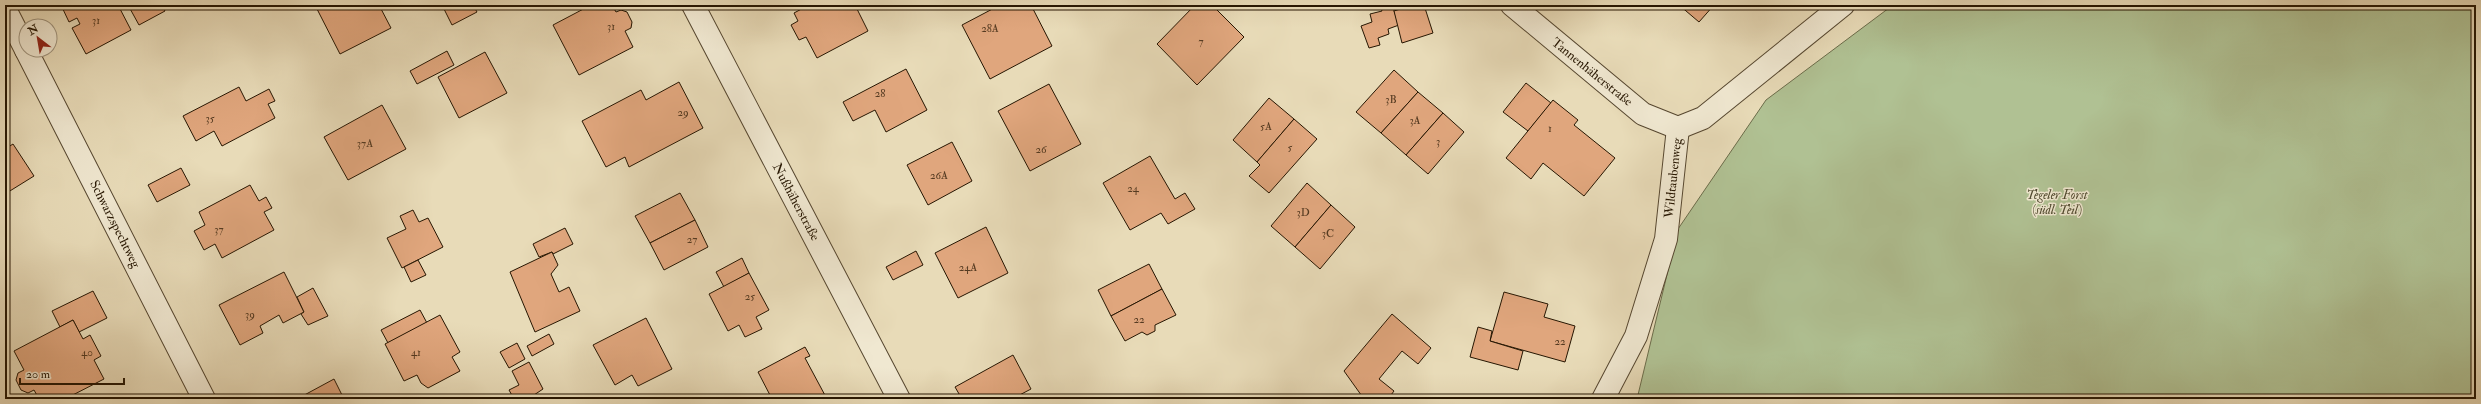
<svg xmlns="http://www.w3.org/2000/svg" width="2481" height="404" viewBox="0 0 2481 404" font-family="'IM FELL Double Pica',serif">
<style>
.green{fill:#b0c193;stroke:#6b6c4a}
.building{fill:#e0a67d;stroke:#261602}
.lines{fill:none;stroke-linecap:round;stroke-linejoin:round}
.minor-casing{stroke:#564730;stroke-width:24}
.minor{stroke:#f0e8d1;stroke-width:22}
.labels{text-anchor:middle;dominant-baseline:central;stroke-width:3;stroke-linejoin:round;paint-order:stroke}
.number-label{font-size:11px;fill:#543a21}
.street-label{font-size:13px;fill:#261602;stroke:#f0e8d1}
.park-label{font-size:13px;font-style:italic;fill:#4f492e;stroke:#f0e8d1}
</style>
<rect width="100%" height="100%" fill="#e8dbb8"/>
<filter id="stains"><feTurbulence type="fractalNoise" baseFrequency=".005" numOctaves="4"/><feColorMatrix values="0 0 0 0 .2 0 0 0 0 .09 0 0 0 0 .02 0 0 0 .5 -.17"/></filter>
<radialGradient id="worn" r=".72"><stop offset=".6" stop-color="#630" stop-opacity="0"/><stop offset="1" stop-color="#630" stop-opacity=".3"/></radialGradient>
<!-- green -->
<polygon class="green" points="1893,5 2476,5 2476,399 1637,399 1678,229 1766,100"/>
<!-- building -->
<g class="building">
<polygon points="61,5 118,5 131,30 86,54 72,28 80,24 77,18 69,22"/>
<polygon points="128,5 162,5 165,11 139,25"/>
<polygon points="325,5 379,5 391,28 340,54 317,9"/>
<polygon points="442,5 473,5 477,12 452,25"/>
<polygon points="591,5 612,5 616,12 621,10 627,12 632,22 631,28 625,31 633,47 579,75 553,25"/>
<polygon points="809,5 855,5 868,31 817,58 806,37 799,40 791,25 798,21 794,13"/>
<polygon points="1000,5 1031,5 1052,46 990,79 962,25"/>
<polygon points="1195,5 1212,5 1244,37 1197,85 1157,44"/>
<polygon points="1380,5 1392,5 1399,25 1388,29 1389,34 1378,38 1380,45 1369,48 1361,26 1372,22 1370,14 1382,11"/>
<polygon points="1413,5 1424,5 1433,33 1402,43 1394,11"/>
<polygon points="1679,5 1714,5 1699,22"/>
<polygon points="447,51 454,65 417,84 410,71"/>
<polygon points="485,52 507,93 459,118 438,77"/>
<polygon points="906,69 927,110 886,132 875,110 853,121 843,102"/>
<polygon points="1394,70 1418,92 1381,133 1356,112"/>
<polygon points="679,82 703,128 629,167 625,157 606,167 582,121 641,90 646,100"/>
<polygon points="1526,83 1551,103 1528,131 1503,112"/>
<polygon points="1049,84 1081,144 1030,171 998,111"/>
<polygon points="239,87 246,101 269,89 275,101 268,104 275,118 222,146 214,131 196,141 183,116"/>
<polygon points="1418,92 1443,113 1406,155 1381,133"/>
<polygon points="1269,98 1294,119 1257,162 1233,140"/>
<polygon points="1553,100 1578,120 1574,125 1615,158 1584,196 1543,163 1531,179 1506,158"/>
<polygon points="382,105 406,149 348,180 324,137"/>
<polygon points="1443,113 1464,132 1428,174 1406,155"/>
<polygon points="1294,119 1317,139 1269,193 1249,176 1260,165 1257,162"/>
<polygon points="952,142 972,181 928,205 907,165"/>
<polygon points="13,144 34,176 5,194 5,149"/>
<polygon points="1150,156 1175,199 1185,193 1195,209 1168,224 1161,213 1130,230 1103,183"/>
<polygon points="181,168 190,185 157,202 148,185"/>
<polygon points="1307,183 1331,205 1295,247 1271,226"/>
<polygon points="250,185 259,201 266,197 272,208 264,212 274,230 222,258 215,244 204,250 194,231 205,225 199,212"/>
<polygon points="680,193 695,220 650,243 635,216"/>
<polygon points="1331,205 1355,227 1320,269 1295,247"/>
<polygon points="413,210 419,222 428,218 443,247 402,268 387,238 406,229 400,216"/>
<polygon points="695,220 708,247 664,270 650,243"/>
<polygon points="986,227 1008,273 958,298 935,253"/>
<polygon points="565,228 573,244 553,254 552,252 539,257 533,244"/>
<polygon points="916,251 923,265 893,280 886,267"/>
<polygon points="552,252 558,265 551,274 559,292 569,287 580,311 535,332 510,272"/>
<polygon points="742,258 749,273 724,287 716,272"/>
<polygon points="418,260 426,275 411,282 404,267"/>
<polygon points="1149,264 1162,289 1111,316 1098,290"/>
<polygon points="284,272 304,312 283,323 279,315 260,326 263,333 240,345 219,305"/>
<polygon points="749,273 769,310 756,317 762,329 745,337 739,325 728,331 709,294"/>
<polygon points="313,288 328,316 308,325 301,314 304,312 297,297"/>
<polygon points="1162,289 1176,315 1155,325 1155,331 1147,335 1142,332 1125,341 1111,316"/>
<polygon points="93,291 107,318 79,332 73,320 60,327 52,311"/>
<polygon points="1504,292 1548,304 1544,317 1575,326 1565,362 1490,341"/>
<polygon points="420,310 427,323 388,343 381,330"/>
<polygon points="1392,314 1431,348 1418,364 1402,351 1379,379 1394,391 1388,399 1364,399 1344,371"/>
<polygon points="440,315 460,352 452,357 460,371 428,388 421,383 417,375 404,381 385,344"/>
<polygon points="646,318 672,369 638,386 632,375 615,385 593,345"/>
<polygon points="73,320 83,339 90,335 101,356 94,360 104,379 65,399 39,399 34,390 28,393 21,390 16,380 18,373 24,370 14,351"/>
<polygon points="1478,327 1492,331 1490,341 1523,351 1518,370 1470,357"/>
<polygon points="549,334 554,344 532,356 527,346"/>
<polygon points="517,343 525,359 509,368 500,352"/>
<polygon points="805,347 810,356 805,358 827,399 772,399 758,372"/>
<polygon points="1013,355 1031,389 1012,399 962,399 955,387"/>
<polygon points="529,362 543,389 528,399 514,399 509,390 519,385 512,371"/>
<polygon points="334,379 344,399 297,399"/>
</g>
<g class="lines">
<defs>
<g id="minor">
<polyline points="693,5 899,399"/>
<polyline points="1512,5 1643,114 1678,128"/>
<polyline points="5,9 26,50"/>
<polyline points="26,50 204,399"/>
<polyline points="1678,128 1703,118 1843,5"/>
<polyline points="1603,399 1636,336 1666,239 1678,128"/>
</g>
</defs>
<!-- minor casing -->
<use href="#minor" class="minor-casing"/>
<!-- minor -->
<use href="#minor" class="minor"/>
</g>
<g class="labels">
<!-- number labels -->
<g class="number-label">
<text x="96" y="20">31</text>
<text x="611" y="26">31</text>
<text x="990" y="28">28A</text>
<text x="1201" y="41">7</text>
<text x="880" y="93">28</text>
<text x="1391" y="99">3B</text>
<text x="683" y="112">29</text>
<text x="210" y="118">35</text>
<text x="1415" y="120">3A</text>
<text x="1266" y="126">5A</text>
<text x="1550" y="128">1</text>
<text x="1438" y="141">3</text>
<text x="365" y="143">37A</text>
<text x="1290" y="147">5</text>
<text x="1041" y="149">26</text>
<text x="939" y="175">26A</text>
<text x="1133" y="188">24</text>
<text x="1303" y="212">3D</text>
<text x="219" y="229">37</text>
<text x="1328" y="233">3C</text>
<text x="692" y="239">27</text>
<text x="968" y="267">24A</text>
<text x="750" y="296">25</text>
<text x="250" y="314">39</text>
<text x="1139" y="319">22</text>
<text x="1560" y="341">22</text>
<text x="87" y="352">40</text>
<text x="416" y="352">41</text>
</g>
<!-- street labels -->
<g class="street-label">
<text transform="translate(1592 72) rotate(39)">Tannenhäherstraße</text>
<text transform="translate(1673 178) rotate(-84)">Wildtaubenweg</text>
<text transform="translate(796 202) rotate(62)">Nußhäherstraße</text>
<text transform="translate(115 224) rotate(63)">Schwarzspechtweg</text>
</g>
<!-- park labels -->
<g class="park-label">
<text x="2057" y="195">Tegeler Forst<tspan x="2057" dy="15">(südl. Teil)</tspan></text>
</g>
</g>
<!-- margin -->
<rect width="2481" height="404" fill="none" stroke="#e8dbb8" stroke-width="20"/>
<rect x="6" y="6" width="2469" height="392" fill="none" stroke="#261602" stroke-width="2"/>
<rect x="10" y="10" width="2461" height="384" fill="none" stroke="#261602"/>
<!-- north arrow -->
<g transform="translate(38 38) rotate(329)"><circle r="19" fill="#f0e8d1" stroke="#9f947e"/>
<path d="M0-3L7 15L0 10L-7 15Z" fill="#8f2418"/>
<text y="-6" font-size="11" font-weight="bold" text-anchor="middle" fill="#261602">N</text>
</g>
<!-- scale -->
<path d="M20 378v6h104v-6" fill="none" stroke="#261602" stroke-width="2"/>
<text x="26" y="378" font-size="12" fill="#261602" stroke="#f0e8d1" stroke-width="3" paint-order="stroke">20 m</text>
<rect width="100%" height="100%" filter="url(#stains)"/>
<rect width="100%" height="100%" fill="url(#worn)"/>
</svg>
